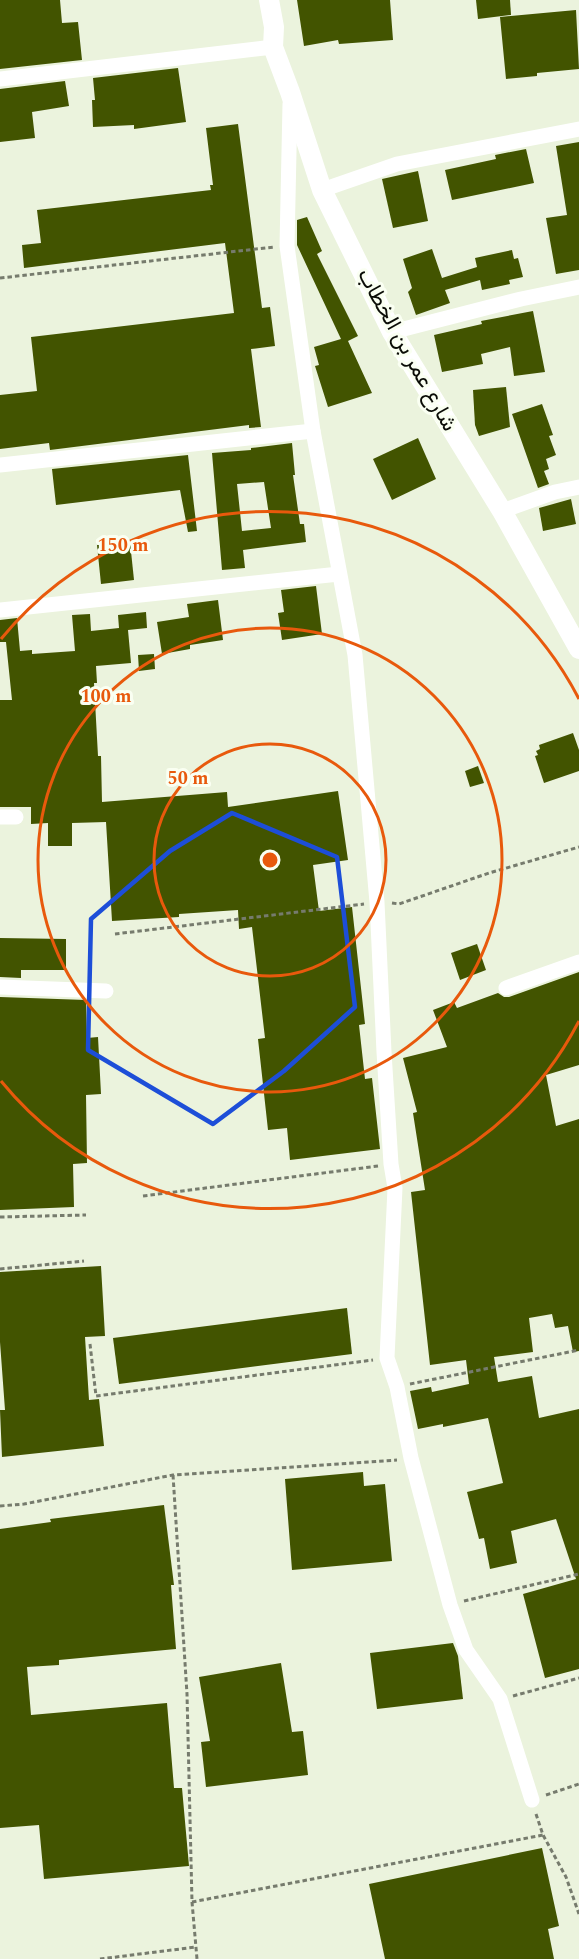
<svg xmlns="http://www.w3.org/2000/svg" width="579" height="1959" viewBox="0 0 579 1959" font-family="Spectral,Vazirmatn,serif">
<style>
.building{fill:#425400;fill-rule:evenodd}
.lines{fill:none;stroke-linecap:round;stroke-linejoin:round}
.path{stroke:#767b6d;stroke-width:3;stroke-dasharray:4.5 3;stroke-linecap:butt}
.minor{stroke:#fff;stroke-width:15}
.major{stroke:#fff;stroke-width:20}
.marked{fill:none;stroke:#1d4ed8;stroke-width:4.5;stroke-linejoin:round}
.ring{fill:none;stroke:#e8590c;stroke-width:3}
.labels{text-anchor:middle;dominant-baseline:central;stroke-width:6;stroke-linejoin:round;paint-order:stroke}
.street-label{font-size:22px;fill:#0a0c06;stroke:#fafff2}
.centre{fill:#e8590c;stroke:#fafff2;stroke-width:3}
.ring-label{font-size:18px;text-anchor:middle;font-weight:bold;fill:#e8590c;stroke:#fafff2;stroke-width:6;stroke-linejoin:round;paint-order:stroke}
</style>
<rect width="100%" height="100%" fill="#ebf3dd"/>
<!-- building -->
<g class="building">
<polygon points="0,0 60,0 62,23 78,22 82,60 0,69"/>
<polygon points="297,0 390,0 393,40 339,44 338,40 304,46"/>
<polygon points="476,0 510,0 511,15 478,19"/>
<polygon points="576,10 579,69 537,73 537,76 506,79 500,17"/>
<polygon points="178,68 186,122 134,129 134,125 93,127 92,100 95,100 93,78"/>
<polygon points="65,81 69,106 32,112 35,138 0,142 0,89"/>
<polygon points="238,124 262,308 270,307 275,346 251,349 261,427 249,428 249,425 50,450 49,443 0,449 0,395 37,391 31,337 234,313 225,243 24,268 22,245 41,243 37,210 211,190 210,185 213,185 206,128"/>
<polygon points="579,142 579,270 556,274 546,218 567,215 556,146"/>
<polygon points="526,149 534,183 452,200 445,170 496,159 495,155"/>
<polygon points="418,171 428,221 393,228 382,179"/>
<polygon points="307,217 322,251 317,254 358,336 348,341 372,393 328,407 315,366 319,365 314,347 341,339 297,245 297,220"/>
<polygon points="432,249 442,278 477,267 475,258 512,250 514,259 518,258 523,277 509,280 510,284 482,290 480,280 445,290 450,303 416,315 408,292 412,288 403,259"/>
<polygon points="533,311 545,372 514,376 510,347 481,354 483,364 442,372 434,335 482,324 481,321"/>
<polygon points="506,387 510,427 479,436 475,425 473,390"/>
<polygon points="542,404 553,435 549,436 556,455 546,459 549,469 544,471 549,484 538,488 512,414"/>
<polygon points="418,438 436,479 392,500 373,459"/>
<path d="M292,443L295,475H293L300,524H304L306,542L243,550L245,568L222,570L212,453L251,450V448ZM264,482L271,528L242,531L237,484Z"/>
<polygon points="188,455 197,531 188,532 180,490 56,505 52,469"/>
<polygon points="571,499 576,524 543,531 539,508"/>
<polygon points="130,542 134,580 101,584 97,545"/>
<polygon points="316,586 322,634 282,640 278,613 284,612 281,590"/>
<polygon points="218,600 223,640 190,645 190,649 162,654 157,622 189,617 187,604"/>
<polygon points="146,612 147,628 128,630 131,663 96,666 97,683 94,683 98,756 101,756 102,802 227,792 228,807 338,791 348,860 313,865 319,911 352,907 365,1024 359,1025 365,1079 372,1078 380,1149 290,1160 287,1128 268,1130 258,1039 265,1038 252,927 239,929 238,910 179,914 179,917 112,921 106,822 72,823 72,846 48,846 48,823 31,824 31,807 0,807 0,700 12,700 6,642 0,642 0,620 17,618 20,651 32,650 32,654 75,651 72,615 90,614 91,631 119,628 118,615"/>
<polygon points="154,654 155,669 139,671 138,655"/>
<polygon points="573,733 579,750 579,771 544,783 535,756 538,755 536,751 540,749 539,745"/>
<polygon points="478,766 484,783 470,787 465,771"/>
<polygon points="0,938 66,939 66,970 21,970 21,978 0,977"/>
<polygon points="477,944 486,970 460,980 451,953"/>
<polygon points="579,972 579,1065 546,1075 556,1126 579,1119 579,1351 573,1352 568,1326 555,1328 552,1314 529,1318 533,1352 494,1357 498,1382 532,1376 539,1418 579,1409 579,1669 545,1678 523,1594 576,1579 556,1519 511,1531 517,1563 490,1569 484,1538 479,1539 467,1492 503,1483 488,1418 443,1427 443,1424 418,1429 410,1391 431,1387 432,1392 469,1384 466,1360 430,1365 411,1192 425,1190 413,1113 417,1112 403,1058 447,1047 433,1010 454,1002 457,1008 498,993 504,997 509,997"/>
<polygon points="0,997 86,1000 87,1038 98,1037 101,1094 86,1095 87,1163 73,1164 74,1207 0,1210"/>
<polygon points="101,1266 105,1336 85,1337 89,1400 99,1399 104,1446 2,1457 0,1410 5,1410 0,1342 0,1272"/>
<polygon points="347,1308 352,1354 119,1384 113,1338"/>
<polygon points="363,1472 364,1486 385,1484 392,1561 292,1570 285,1479"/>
<polygon points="164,1505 174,1585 171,1585 176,1649 59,1660 59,1665 27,1667 31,1715 167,1703 174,1788 182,1788 189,1866 44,1879 39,1825 0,1828 0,1529 51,1522 50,1519"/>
<polygon points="453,1643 458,1656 463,1699 377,1709 370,1653"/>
<polygon points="281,1663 292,1732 303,1731 308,1775 206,1787 201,1742 210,1741 199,1677"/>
<polygon points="542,1848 559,1926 548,1929 554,1959 385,1959 369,1884"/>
</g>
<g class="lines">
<!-- path -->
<g class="path">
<polyline points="0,278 274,247"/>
<polyline points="392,903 399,904 489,873 579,847"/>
<polyline points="115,934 364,904"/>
<polyline points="143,1196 378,1166"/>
<polyline points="0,1217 86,1215"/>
<polyline points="0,1269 84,1261"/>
<polyline points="90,1344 96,1396 373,1360"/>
<polyline points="410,1384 579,1350"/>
<polyline points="173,1475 187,1694 192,1902 197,1959"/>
<polyline points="0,1506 24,1504 173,1475 397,1460"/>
<polyline points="464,1601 579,1574"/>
<polyline points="513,1696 579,1678"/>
<polyline points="546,1795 579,1784"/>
<polyline points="536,1814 543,1835 566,1877 579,1914"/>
<polyline points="192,1902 543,1835"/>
<polyline points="100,1959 196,1947"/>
</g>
<!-- minor -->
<g class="minor">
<polyline points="0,79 273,47"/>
<polyline points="290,104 287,246 313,431 355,655 377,902 384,1052 391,1164 395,1188 387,1358 397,1387 411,1458 450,1605 466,1650 500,1699 532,1800"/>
<polyline points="322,190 397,164 579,129"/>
<polyline points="392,332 521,299 579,287"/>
<polyline points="0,465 313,431"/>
<polyline points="502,511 555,492 579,487"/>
<polyline points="0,610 339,574"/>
<polyline points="0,817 16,817"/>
<polyline points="0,987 106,991"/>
<polyline points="506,988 579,962"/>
</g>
<!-- major -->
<polyline class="major" points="269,0 274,27 273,47 290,92 322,190 392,332 502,511 579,649"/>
</g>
<!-- marked area -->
<path class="marked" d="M232,813L337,857L355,1007L284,1071L213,1124L88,1050L91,919L170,851Z"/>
<!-- distance rings -->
<g class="ring">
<circle cx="270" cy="860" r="116"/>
<circle cx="270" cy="860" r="232"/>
<path d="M579 1021A348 348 0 0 1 1 1081M1 639A348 348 0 0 1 579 699"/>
</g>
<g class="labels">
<!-- street labels -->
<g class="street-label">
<text transform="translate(407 350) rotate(61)">شارع عمر بن الخطاب</text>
</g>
</g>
<circle cx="270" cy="860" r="9" class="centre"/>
<g class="ring-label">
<text x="123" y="551">150 m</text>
<text x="106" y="702">100 m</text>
<text x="188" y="784">50 m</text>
</g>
</svg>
